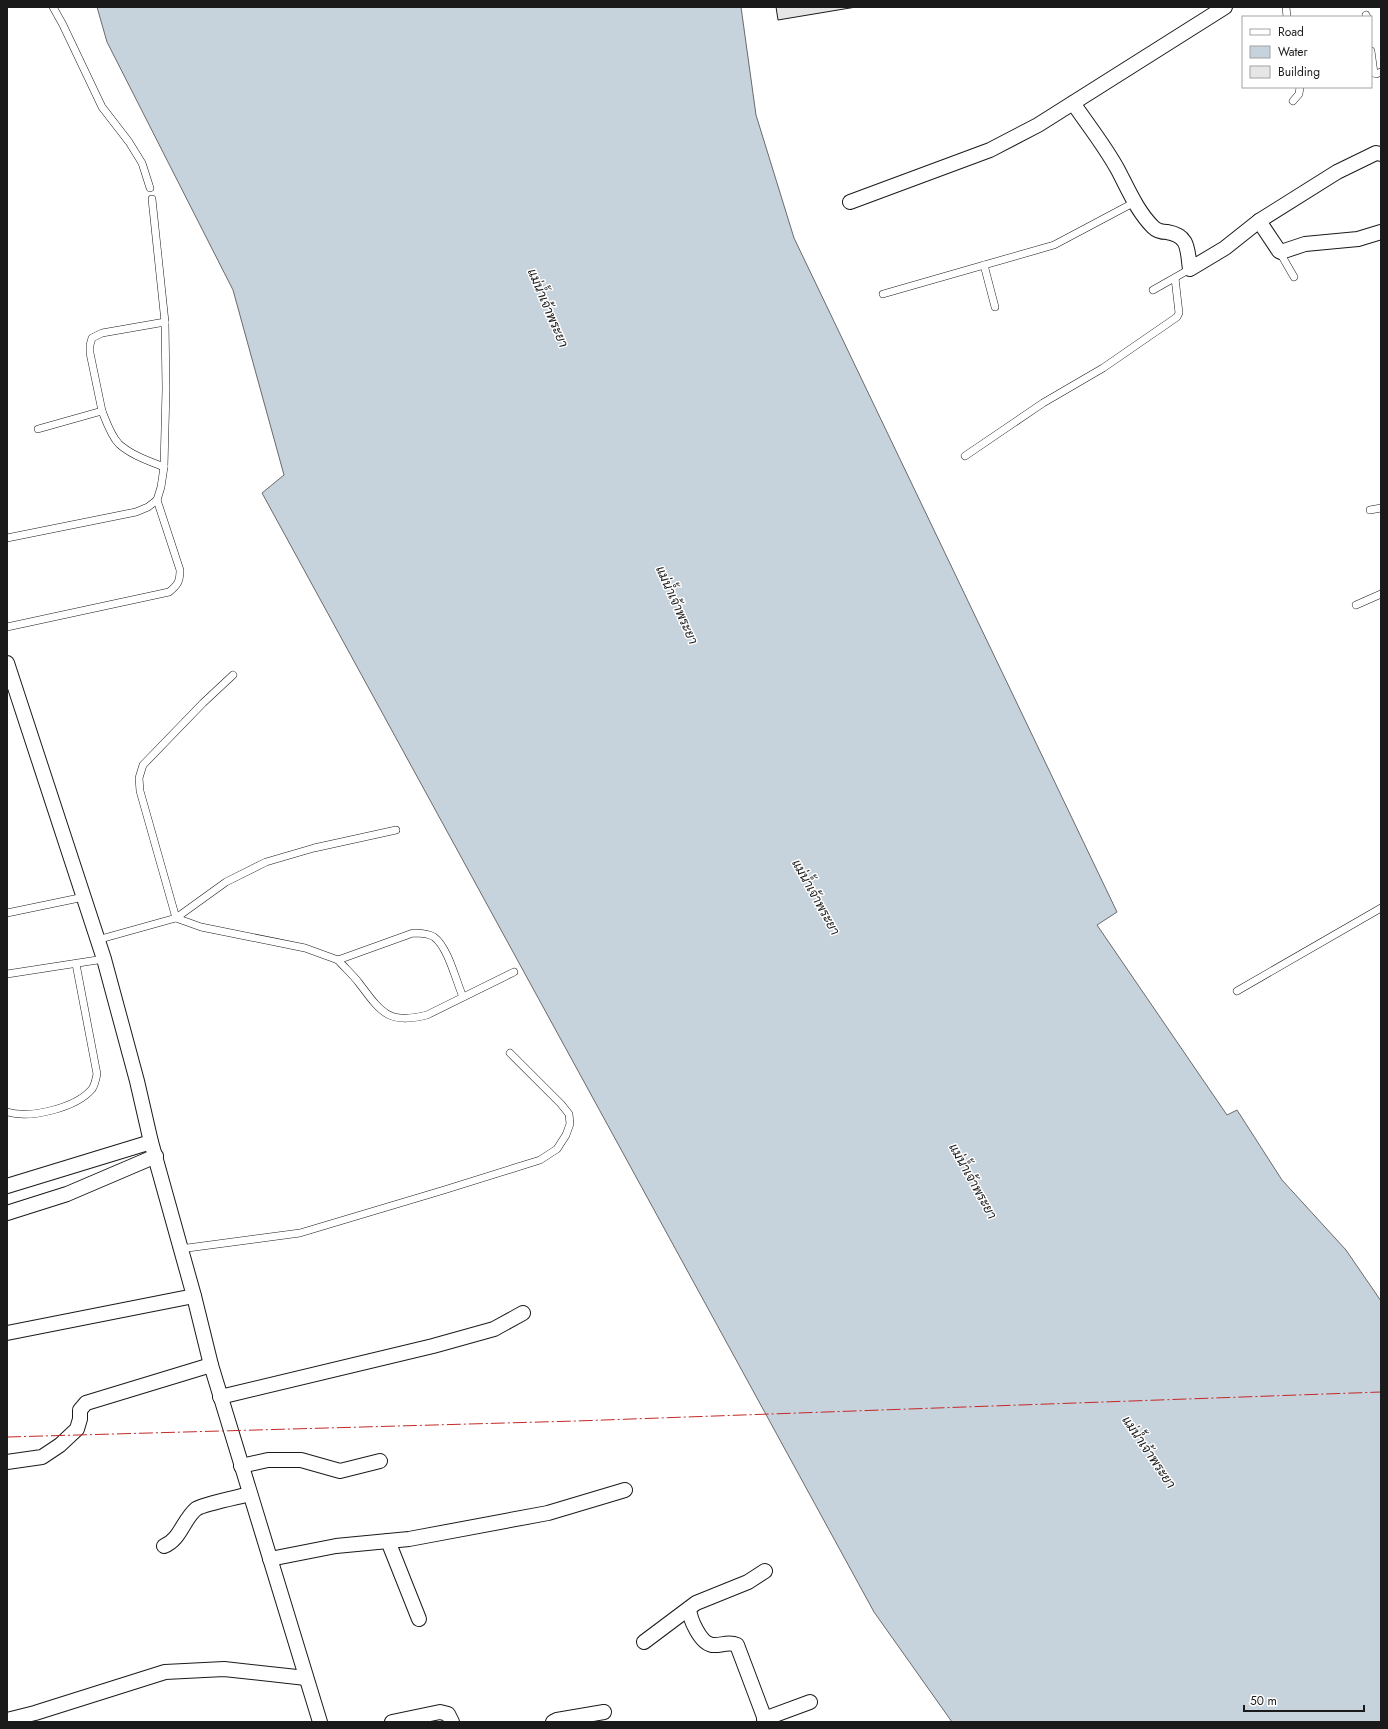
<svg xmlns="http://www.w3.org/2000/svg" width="1388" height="1729" viewBox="0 0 1388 1729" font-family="Jost,Sarabun,sans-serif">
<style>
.water{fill:#c6d2dc;stroke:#6a6a6a}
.building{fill:#e6e6e6;stroke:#1a1a1a}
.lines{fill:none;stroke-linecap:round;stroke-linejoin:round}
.service-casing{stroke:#1a1a1a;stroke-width:8}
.minor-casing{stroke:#1a1a1a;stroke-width:16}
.service{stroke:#fff;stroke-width:7}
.minor{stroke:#fff;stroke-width:14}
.power{stroke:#c62828;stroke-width:1;stroke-dasharray:14 3 2 3;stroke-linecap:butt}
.labels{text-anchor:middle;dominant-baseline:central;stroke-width:3;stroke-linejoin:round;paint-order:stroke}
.water-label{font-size:13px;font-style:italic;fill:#1a1a1a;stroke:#fff}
</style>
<rect width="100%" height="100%" fill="#fff"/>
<!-- water -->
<polygon class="water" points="97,7 741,7 756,115 794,238 1117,912 1097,925 1227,1115 1237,1110 1282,1180 1346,1250 1381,1301 1381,1722 952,1722 874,1612 262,493 284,475 233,290 107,42"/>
<!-- building -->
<polygon class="building" points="776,7 856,7 778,20"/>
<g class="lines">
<defs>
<g id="service">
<polyline points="53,7 63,25 102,107 129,142 142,163 150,188"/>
<polyline points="1286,7 1287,17"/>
<polyline points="1366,15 1367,17"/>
<polyline points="1371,51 1374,73 1376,74 1381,72"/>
<polyline points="1293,101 1299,94 1300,87"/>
<polyline points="1279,251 1294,277"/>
<polyline points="984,265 995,307"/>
<polyline points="1153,290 1190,269"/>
<polyline points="883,294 1054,245 1135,202"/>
<polyline points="102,411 90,353 90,345 92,338 102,333 165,322"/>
<path d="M38,429L102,411C106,421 111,436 119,444C131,455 149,461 164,467"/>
<polyline points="965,456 1043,403 1103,368 1177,317 1179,313 1175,278"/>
<polyline points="1370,510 1381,508"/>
<polyline points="7,538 136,512 148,507 157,500"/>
<polyline points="1356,605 1381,594"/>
<path d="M7,627L169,592C178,585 180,581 180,570L157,500L161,487L164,467L166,389L165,322L152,199"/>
<path d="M233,675L203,703L143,765L139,778L140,791L176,918L201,927L305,948L338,960L413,933C420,933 428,933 434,937C448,947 456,981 463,997"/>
<polyline points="7,913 84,897"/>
<polyline points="97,940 176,918 226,882 266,862 314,848 396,830"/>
<path d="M338,960C345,968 353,975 359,983C381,1012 388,1025 427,1015L514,972"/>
<polyline points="7,974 104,959"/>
<polyline points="1237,991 1381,908"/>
<path d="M7,1112C30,1119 76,1108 92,1089C95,1085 96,1078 97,1074L76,964"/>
<polyline points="180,1249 300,1233 444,1190 540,1160 557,1149 566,1135 570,1124 569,1114 561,1104 510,1053"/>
</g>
<g id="minor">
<path d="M1073,103C1088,125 1105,146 1118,170C1128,189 1137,211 1153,227C1157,231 1162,232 1167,232C1190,236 1187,250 1190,269L1225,248L1259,221L1337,172L1376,153L1381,154"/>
<polyline points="850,202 990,150 1038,125 1225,7"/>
<polyline points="1259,221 1279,251 1281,252 1305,244 1358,239 1381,232"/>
<polyline points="7,663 104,959 137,1081 151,1142 194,1296 211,1365 320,1722"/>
<polyline points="7,1186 151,1142"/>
<polyline points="7,1213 67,1194 156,1156"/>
<polyline points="7,1333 194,1296"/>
<polyline points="220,1397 433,1346 494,1329 523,1313"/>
<polyline points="7,1462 42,1457 60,1445 77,1429 80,1419 80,1410 86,1403 211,1365"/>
<polyline points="241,1466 268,1460 301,1460 340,1471 380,1461"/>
<polyline points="388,1541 419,1619"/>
<path d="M164,1546C180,1540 183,1520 196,1509C203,1504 239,1497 250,1494"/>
<polyline points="270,1559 336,1546 409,1539 548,1513 625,1490"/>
<path d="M689,1609C690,1619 700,1643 712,1645C721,1646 728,1641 737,1645L766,1722"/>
<polyline points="644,1642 696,1603 748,1582 765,1571"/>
<polyline points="764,1719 810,1702"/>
<polyline points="7,1720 35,1713 165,1672 224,1669 306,1678"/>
<polyline points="392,1722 440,1712 448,1714 452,1722"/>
<polyline points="553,1722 557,1720 604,1712"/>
</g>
</defs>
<!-- service casing -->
<use href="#service" class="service-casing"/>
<!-- minor casing -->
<use href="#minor" class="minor-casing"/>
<!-- service -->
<use href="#service" class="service"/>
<!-- minor -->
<use href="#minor" class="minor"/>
<!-- power -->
<polyline class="power" points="7,1437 576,1421 1381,1392"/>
</g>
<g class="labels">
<!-- water labels -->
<g class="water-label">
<text transform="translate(548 308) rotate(67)">แม่น้ำเจ้าพระยา</text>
<text transform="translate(677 605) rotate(66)">แม่น้ำเจ้าพระยา</text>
<text transform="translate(816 897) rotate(61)">แม่น้ำเจ้าพระยา</text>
<text transform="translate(973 1181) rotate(61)">แม่น้ำเจ้าพระยา</text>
<text transform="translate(1149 1452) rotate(56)">แม่น้ำเจ้าพระยา</text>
</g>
</g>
<!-- border -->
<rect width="1388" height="1729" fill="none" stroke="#1a1a1a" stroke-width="16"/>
<!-- legend -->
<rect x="1242" y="16" width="130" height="72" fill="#ffffff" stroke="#a3a3a3"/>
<rect x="1250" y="29" width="20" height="6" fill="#ffffff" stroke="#a3a3a3"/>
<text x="1278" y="36" font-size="12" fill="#1a1a1a">Road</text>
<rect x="1250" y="46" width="20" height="12" fill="#c6d2dc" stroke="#a3a3a3"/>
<text x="1278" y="56" font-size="12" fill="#1a1a1a">Water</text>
<rect x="1250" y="66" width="20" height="12" fill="#e6e6e6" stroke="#a3a3a3"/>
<text x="1278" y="76" font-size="12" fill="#1a1a1a">Building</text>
<!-- scale -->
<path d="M1244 1705v6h120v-6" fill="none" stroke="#1a1a1a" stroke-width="2"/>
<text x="1250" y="1705" font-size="12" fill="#1a1a1a" stroke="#ffffff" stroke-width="3" paint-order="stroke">50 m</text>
</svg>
